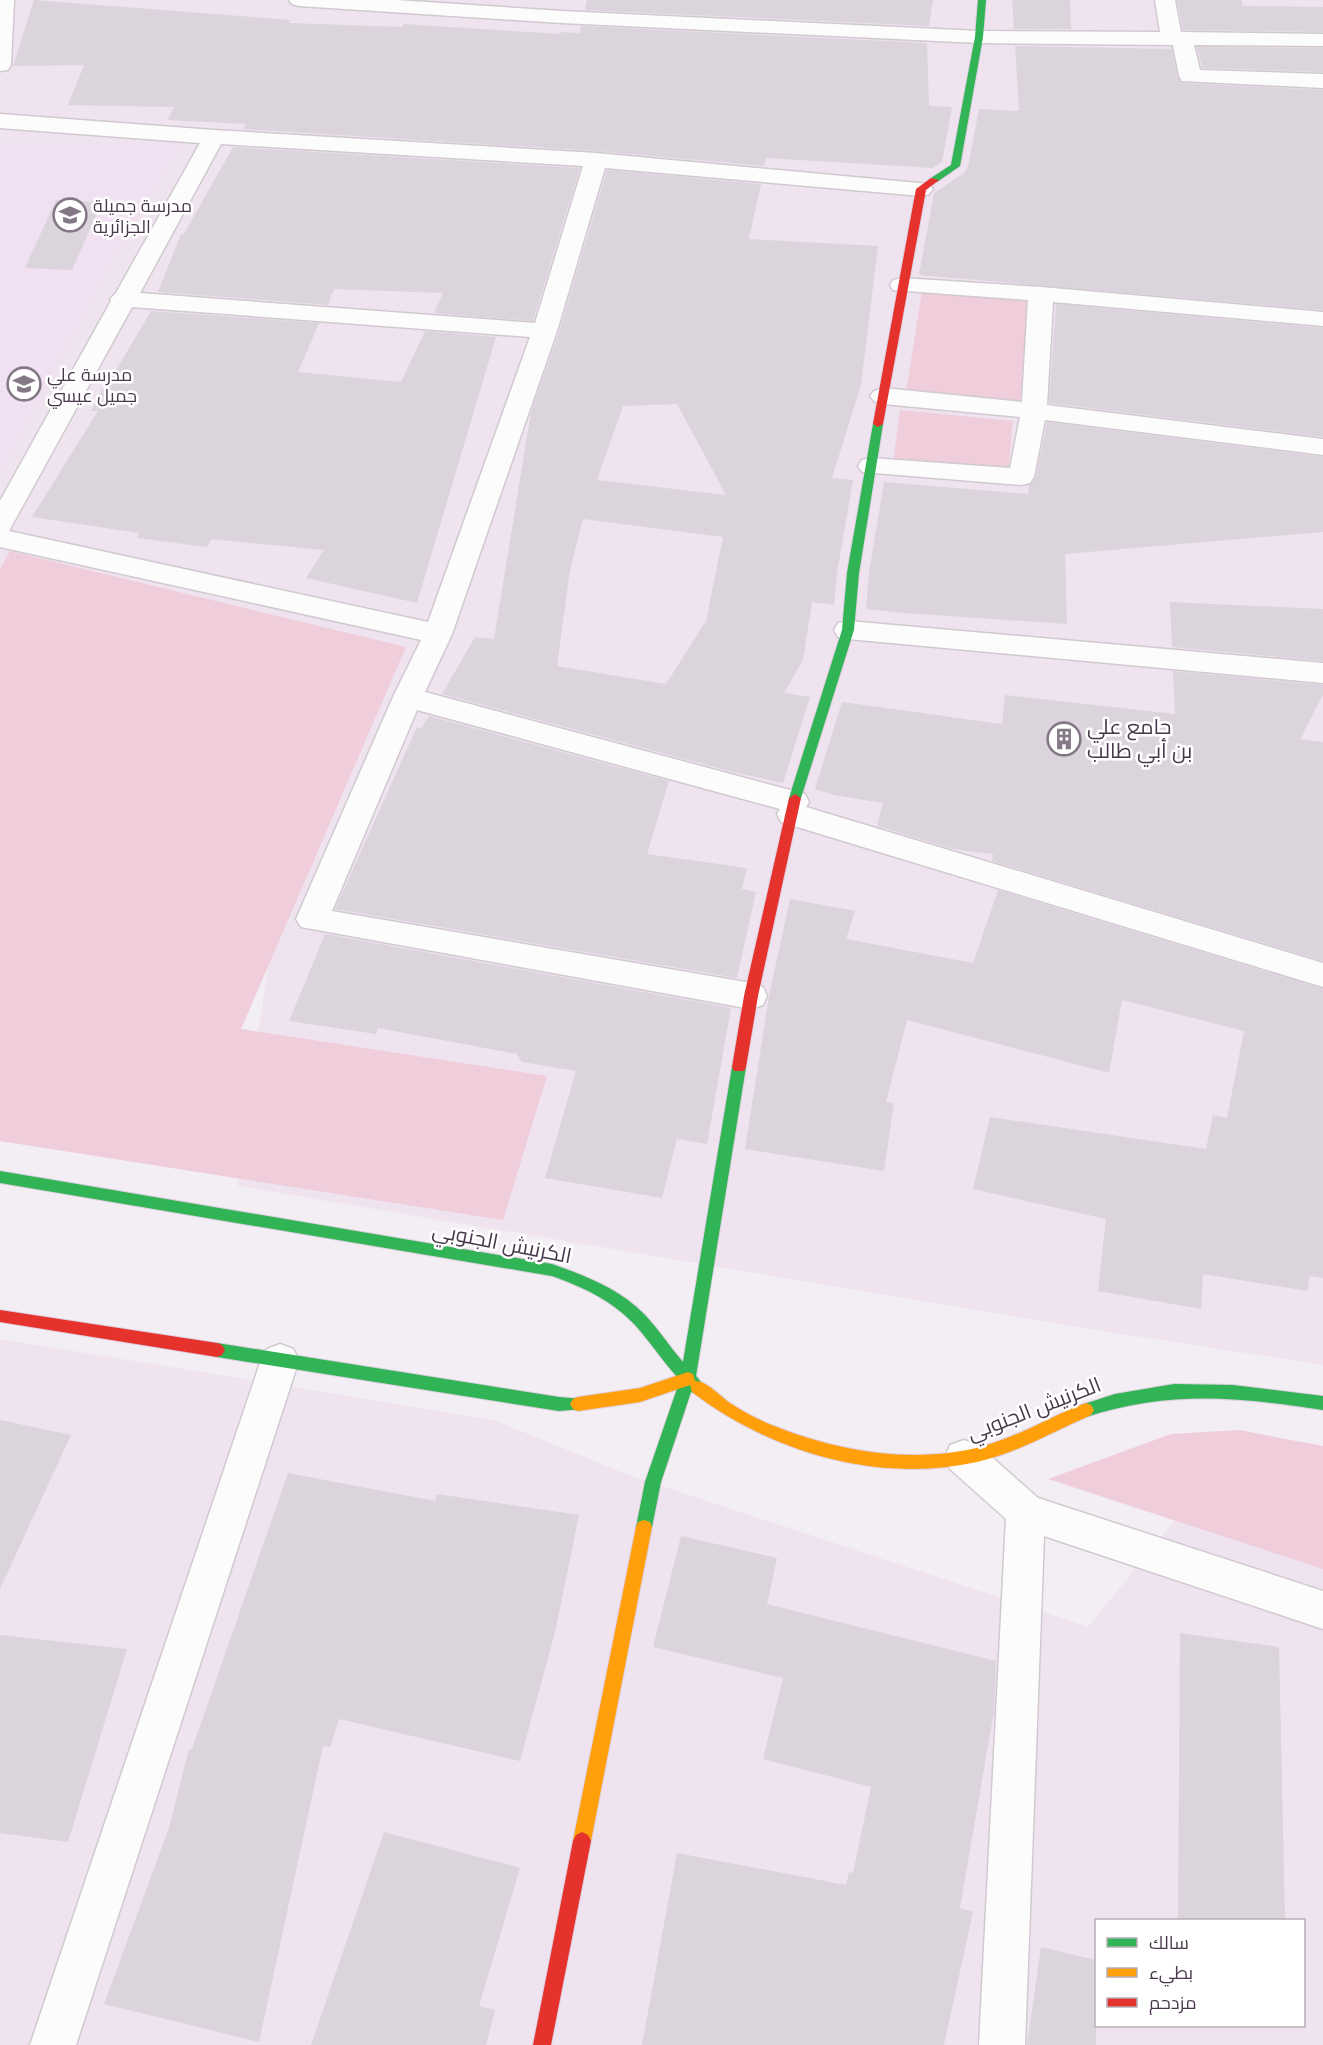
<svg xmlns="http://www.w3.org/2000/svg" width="1323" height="2045" viewBox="0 0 1323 2045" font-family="Roboto,Cairo,sans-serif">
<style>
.residential{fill:#eee3ef;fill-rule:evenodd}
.education{fill:#f1e0f1}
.green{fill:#f0cdda}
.building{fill:#dbd4dc;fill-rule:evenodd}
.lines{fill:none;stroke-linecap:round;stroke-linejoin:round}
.street-casing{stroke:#d0cad0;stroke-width:3}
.fast-casing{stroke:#dfcfdf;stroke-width:2}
.slow-casing{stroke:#dfcfdf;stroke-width:2}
.jam-casing{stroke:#dfcfdf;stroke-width:2}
.street{fill:#fdfcfd;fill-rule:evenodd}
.fast{fill:#30b455;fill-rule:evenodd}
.slow{fill:#ff9f0a;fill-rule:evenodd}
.jam{fill:#e5322d;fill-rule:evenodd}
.labels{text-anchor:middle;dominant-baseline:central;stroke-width:5;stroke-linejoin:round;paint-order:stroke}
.far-poi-label{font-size:18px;fill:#49384c;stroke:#fff;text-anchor:start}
.poi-label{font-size:21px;fill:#49384c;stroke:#fff;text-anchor:start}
.street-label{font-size:21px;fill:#49384c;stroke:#fff}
</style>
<rect width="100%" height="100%" fill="#f3eef3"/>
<!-- residential -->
<g class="residential">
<polygon points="0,0 1323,0 1323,1365 1090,1329 238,1186 302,712 0,720"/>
<path d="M0,1339L494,1420L626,1474L1088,1627L1179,1515L1323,1542V2045H0ZM1096,1920H1304V2026H1096Z"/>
</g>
<!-- education -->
<polygon class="education" points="0,143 180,145 94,292 0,475"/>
<!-- green -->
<g class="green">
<polygon points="922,291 1030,301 1020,403 906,392"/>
<polygon points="900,410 1013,421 1008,474 893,463"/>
<polygon points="10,551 406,647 241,1029 547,1076 503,1220 0,1141 0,569"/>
<polygon points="1239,1430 1323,1446 1323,1569 1048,1479 1171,1434"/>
</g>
<!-- building -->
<g class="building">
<polygon points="34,0 290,20 289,23 402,27 404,24 560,34 561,32 580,33 581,26 927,43 929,106 952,107 942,162 933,168 766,158 764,166 596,151 243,129 246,124 168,120 174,107 68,105 84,65 13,66"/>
<polygon points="587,0 933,0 929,26 585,10"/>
<polygon points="1012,0 1070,0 1071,29 1014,29"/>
<polygon points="1177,0 1241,0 1243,6 1323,7 1323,32 1183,30"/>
<polygon points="1015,46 1172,49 1177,76 1182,83 1323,90 1323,310 919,275 934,193 964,173 968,167 979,109 1019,111"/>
<polygon points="1197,47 1323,48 1323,72 1202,68"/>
<polygon points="233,147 580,168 533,321 434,313 443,293 334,289 328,305 158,292 181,234 184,234"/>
<path d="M607,170L761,184L749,239L878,246L861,385L832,478L853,480L837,573L834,605L812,602L803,660L784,693L810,697L783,783L733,772L442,694L475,637L494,639L531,412L559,332ZM677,404L726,495L597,480L623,406ZM583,519L723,537L706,621L666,684L557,666L570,570Z"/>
<polygon points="56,200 102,202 72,270 25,268"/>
<polygon points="1056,304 1323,328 1323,437 1049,403"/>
<polygon points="151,311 319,323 298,372 401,382 425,331 496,337 417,603 306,578 324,550 211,539 207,547 137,538 139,533 32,517 98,411 91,411 112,372 115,372"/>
<polygon points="1047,422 1323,457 1323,532 1065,554 1067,624 905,613 866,609 869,573 884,482 1028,494 1029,485 1036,477"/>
<polygon points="1170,602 1323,609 1323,661 1172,647"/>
<polygon points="1173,671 1323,685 1323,695 1300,739 1323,742 1323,961 992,861 993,854 953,849 877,826 883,803 834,795 815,789 842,702 1002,724 1005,695 1175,714"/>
<polygon points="429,716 669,781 647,854 747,868 742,889 756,892 737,978 335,909 417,727 421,729"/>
<polygon points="998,890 1323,989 1323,1278 1309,1276 1308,1291 1203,1274 1201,1309 1098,1291 1106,1219 973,1189 990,1117 1206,1149 1213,1115 1227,1118 1244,1031 1122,1000 1109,1073 907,1020 886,1102 894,1103 884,1171 745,1149 769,996 790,899 855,911 846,939 973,963"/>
<polygon points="325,934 731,1008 707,1144 677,1139 662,1198 545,1178 576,1071 522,1062 517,1054 378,1028 376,1034 289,1021"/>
<polygon points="0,1420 71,1435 0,1589"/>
<polygon points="288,1473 435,1501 437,1494 579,1515 555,1632 520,1761 339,1719 330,1747 323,1746 259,2042 104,2004 169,1828 189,1749 192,1749"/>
<polygon points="681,1536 777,1558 767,1604 996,1661 994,1711 960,1908 973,1912 944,2045 642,2045 677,1853 846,1885 849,1872 853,1873 871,1787 763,1759 783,1678 653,1647"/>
<polygon points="1180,1633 1279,1647 1285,1920 1178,1920"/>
<polygon points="0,1635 127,1649 68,1842 0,1833"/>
<polygon points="384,1832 520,1868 479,2006 495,2010 486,2045 311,2045"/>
<polygon points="1041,1947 1096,1960 1096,2045 1027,2045"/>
</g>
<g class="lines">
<defs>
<g id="street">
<polygon points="0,0 14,0 11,65 8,70 0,71"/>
<polygon points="289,0 396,0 562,11 979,31 1160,32 1155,0 1175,0 1181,32 1323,34 1323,46 1194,45 1200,70 1323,74 1323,88 1182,81 1179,76 1173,45 979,43 562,23 299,6 292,4"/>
<path d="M0,114L214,130L596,153L929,184L933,189L929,194L921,196L605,168L557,331L452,634L425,692L805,794L809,802L806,807L1323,963V987L781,822L777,814L780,809L417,710L332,911L751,983L763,987L767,996L763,1005L751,1009L301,927L296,919L393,697L421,640L0,547V501L111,301L110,299L116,293L200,143L0,128ZM221,144L583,166L535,323L140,293ZM132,307L530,337L428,622L9,531Z"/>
<polygon points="902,278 1041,287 1323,312 1323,326 1053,302 1047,405 1323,439 1323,455 1045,420 1034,477 1030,483 1021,485 862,472 858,466 862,460 871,458 1010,468 1020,417 883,404 874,401 870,396 874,391 883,388 1022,402 1028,300 893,290 890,285 893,280"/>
<polygon points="848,621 1323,663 1323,683 848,639 838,637 834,630 838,623"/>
<polygon points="280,1344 293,1349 299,1360 76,2045 30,2045 261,1360 267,1349"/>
<polygon points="964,1440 978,1445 1038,1498 1323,1591 1323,1629 1044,1536 1025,2045 979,2045 1006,1519 950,1469 945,1457 950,1445"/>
</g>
<g id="fast">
<polygon points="978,0 986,0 983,37 960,166 937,182 931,182 931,178 951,165 975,37"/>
<polygon points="878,421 883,424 859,573 854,630 801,798 795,802 789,798 842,630 847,573 873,424"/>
<path d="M739,1062L744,1063L746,1067L696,1376L705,1387L702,1392L697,1394L691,1392L661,1482L652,1527L650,1532L644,1534L638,1532L636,1527L645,1482L680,1380C664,1363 651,1343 636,1326C613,1301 583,1287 552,1276L0,1183V1171L552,1264C586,1276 620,1289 645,1315C659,1330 670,1347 683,1362L732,1067L734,1063Z"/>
<polygon points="217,1343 559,1397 583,1399 586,1404 583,1409 559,1411 217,1357 212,1355 209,1350 212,1345"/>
<path d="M1174,1384L1233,1385L1323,1396V1410C1238,1397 1169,1390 1086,1417L1081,1415L1078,1410L1081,1405L1115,1394Z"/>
</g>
<g id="slow">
<path d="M688,1372L693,1374L695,1381C708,1381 721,1398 733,1405C744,1412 757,1419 769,1424C837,1452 921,1467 993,1443C1025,1433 1054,1415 1086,1403L1091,1405L1094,1410L1091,1415C1054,1431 1017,1453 977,1462C878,1484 771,1452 692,1392L690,1385L640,1402L578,1411L573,1409L570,1404L573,1399L578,1397L640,1388Z"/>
<polygon points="644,1520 650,1522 652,1527 591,1841 588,1847 582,1850 576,1847 573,1841 636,1527 638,1522"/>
</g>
<g id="jam">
<polygon points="931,178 939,180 926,190 883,424 878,427 873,424 916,189"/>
<polygon points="795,794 801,798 758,996 746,1067 744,1071 734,1071 732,1067 744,996 789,798"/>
<polygon points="0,1310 217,1343 222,1345 225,1350 222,1355 217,1357 0,1322"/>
<polygon points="582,1832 588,1835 591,1841 551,2045 533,2045 573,1841 576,1835"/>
</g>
</defs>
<!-- street casing -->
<use href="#street" class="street-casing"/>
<!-- fast casing -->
<use href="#fast" class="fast-casing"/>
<!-- slow casing -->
<use href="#slow" class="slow-casing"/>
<!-- jam casing -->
<use href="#jam" class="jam-casing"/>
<!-- street -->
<use href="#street" class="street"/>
<!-- fast -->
<use href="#fast" class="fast"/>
<!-- slow -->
<use href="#slow" class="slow"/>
<!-- jam -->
<use href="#jam" class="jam"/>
</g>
<!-- icons -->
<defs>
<symbol id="school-ring" viewBox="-11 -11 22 22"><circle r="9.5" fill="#fff" stroke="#847886" stroke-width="1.5"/><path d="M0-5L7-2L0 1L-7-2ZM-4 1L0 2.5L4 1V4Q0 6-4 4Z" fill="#847886"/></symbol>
<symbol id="building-ring" viewBox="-11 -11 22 22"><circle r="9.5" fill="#fff" stroke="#847886" stroke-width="1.5"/><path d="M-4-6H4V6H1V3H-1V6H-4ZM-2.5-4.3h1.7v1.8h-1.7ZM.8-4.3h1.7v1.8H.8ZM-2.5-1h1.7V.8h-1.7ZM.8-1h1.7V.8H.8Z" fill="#847886"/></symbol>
</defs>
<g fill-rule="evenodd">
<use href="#school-ring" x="51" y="196" width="38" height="38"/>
<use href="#school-ring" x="5" y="365" width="38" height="38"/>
<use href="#building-ring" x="1045" y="720" width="38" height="38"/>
</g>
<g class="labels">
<!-- far-poi labels -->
<g class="far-poi-label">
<text x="93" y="205">مدرسة جميلة<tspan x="93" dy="21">الجزائرية</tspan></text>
<text x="47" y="374">مدرسة علي<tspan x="47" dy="21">جميل عيسي</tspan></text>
</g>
<!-- poi labels -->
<g class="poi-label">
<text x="1087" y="727">جامع علي<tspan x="1087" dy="24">بن أبي طالب</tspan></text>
</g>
<!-- street labels -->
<g class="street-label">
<text transform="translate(502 1243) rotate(11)">الكرنيش الجنوبي</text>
<text transform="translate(1034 1409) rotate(-21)">الكرنيش الجنوبي</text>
</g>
</g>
<!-- legend -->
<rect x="1095" y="1919" width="210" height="108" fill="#ffffff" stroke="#b6afb7" stroke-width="1.5"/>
<rect x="1107" y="1938" width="30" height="9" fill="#30b455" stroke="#b6afb7" stroke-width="1.5"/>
<text x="1149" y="1949" font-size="18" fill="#49384c">سالك</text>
<rect x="1107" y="1968" width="30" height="9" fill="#ff9f0a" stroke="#b6afb7" stroke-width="1.5"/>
<text x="1149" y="1979" font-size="18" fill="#49384c">بطيء</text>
<rect x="1107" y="1998" width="30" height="9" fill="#e5322d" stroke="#b6afb7" stroke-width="1.5"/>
<text x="1149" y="2009" font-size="18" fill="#49384c">مزدحم</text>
</svg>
